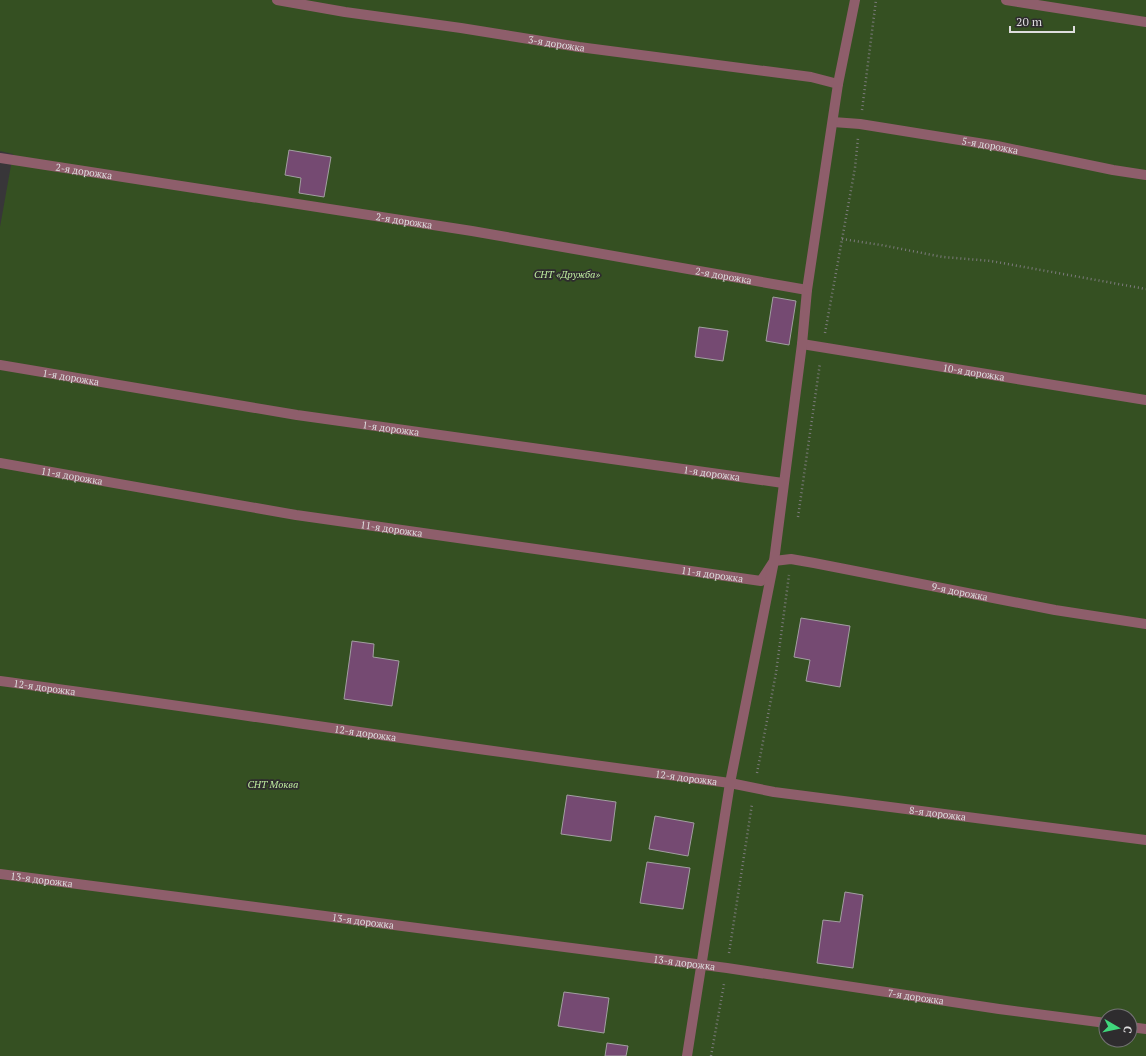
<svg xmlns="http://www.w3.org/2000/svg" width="1146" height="1056" viewBox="0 0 1146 1056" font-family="'PT Serif',serif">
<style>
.green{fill:#355022;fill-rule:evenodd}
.building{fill:#754a72;stroke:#a29fa1}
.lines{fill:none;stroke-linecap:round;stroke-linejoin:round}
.path{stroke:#7d7b7d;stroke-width:2.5;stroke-dasharray:1 3;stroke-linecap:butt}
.minor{stroke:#8e5e6b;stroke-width:10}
.labels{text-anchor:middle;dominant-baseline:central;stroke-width:3.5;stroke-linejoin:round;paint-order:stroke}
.street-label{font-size:10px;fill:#deddde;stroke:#2e2c2e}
.park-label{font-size:10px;font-style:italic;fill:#bdeb9e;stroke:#2e2c2e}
</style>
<rect width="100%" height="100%" fill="#383639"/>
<!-- green -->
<path class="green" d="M0,0H1146V1056H0V227L13,154L0,151ZM1106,1016H1130V1040H1106Z"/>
<!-- building -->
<g class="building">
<polygon points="289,150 331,157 324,197 299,193 301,178 285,175"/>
<polygon points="773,297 796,301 789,345 766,341"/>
<polygon points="699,327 728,331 723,361 695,357"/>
<polygon points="801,618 850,626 840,687 806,681 810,660 794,657"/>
<polygon points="352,641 374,644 373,657 399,661 392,706 344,699"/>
<polygon points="567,795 616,802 611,841 561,834"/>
<polygon points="655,816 694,823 688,856 649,849"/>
<polygon points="647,862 690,868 683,909 640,903"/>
<polygon points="845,892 863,895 853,968 817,963 823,920 840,922"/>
<polygon points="564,992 609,998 604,1033 558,1026"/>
<polygon points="607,1043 628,1046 626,1056 605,1056"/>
</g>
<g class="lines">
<!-- path -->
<g class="path">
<polyline points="862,110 876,0"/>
<polyline points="842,239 881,245 943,257 991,261 1146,289"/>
<polyline points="825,333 855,168 858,138"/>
<polyline points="798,517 820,363"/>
<polyline points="757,773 776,673 789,575"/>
<polyline points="729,953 752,804"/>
<polyline points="711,1056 724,984"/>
</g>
<!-- minor -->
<g class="minor">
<path id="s1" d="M277,0L345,12L461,28L579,47L811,77L838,84"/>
<polyline points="1006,0 1146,22"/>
<path id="s2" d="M833,122L860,124L997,146L1113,170L1146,175"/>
<path id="s3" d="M0,158L472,231L807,290"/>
<path id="s4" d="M802,344L1146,400"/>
<path id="s5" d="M0,365L297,415L783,483"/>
<path id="s6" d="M0,463L296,515L761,581L774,561L791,559L814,563L1055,610L1146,624"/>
<path id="s7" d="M0,681C243,714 486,752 730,783L774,792L1146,840"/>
<path id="s8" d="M0,874L727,968L999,1009L1106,1023"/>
<polyline points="1130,1027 1146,1029"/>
<polyline points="687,1056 730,783 774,561 802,344 807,290 838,84 855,0"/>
</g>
</g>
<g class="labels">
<!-- street labels -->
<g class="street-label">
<text stroke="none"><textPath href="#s1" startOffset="283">3-я дорожка</textPath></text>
<text stroke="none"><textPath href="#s2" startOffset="159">5-я дорожка</textPath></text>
<text stroke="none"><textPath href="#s3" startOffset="85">2-я дорожка</textPath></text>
<text stroke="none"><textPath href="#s3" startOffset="409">2-я дорожка</textPath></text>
<text stroke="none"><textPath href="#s3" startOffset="733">2-я дорожка</textPath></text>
<text stroke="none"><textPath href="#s4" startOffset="174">10-я дорожка</textPath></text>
<text stroke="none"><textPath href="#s5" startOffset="72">1-я дорожка</textPath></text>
<text stroke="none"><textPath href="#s5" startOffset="396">1-я дорожка</textPath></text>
<text stroke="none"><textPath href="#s5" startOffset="720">1-я дорожка</textPath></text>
<text stroke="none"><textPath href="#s6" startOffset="73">11-я дорожка</textPath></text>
<text stroke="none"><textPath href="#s6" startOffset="397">11-я дорожка</textPath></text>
<text stroke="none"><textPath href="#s6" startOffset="721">11-я дорожка</textPath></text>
<text stroke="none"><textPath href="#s6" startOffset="983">9-я дорожка</textPath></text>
<text stroke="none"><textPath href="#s7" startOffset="45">12-я дорожка</textPath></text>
<text stroke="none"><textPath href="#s7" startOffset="369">12-я дорожка</textPath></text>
<text stroke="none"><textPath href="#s7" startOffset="693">12-я дорожка</textPath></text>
<text stroke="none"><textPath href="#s7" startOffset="947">8-я дорожка</textPath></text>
<text stroke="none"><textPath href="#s8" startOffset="42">13-я дорожка</textPath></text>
<text stroke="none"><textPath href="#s8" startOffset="366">13-я дорожка</textPath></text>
<text stroke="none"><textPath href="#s8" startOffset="690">13-я дорожка</textPath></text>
<text stroke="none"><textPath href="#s8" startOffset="924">7-я дорожка</textPath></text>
</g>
<!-- park labels -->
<g class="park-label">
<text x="567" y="274">СНТ «Дружба»</text>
<text x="273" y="784">СНТ Моква</text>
</g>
</g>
<!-- north arrow -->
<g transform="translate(1118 1028) rotate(99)"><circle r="19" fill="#2e2c2e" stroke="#747374"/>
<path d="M0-3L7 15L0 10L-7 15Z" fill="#40d77c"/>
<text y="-6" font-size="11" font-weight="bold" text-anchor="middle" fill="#deddde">С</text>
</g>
<!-- scale -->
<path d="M1010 26v6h64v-6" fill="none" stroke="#deddde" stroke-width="2"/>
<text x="1016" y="26" font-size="12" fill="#deddde" stroke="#2e2c2e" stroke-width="3" paint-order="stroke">20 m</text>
</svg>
